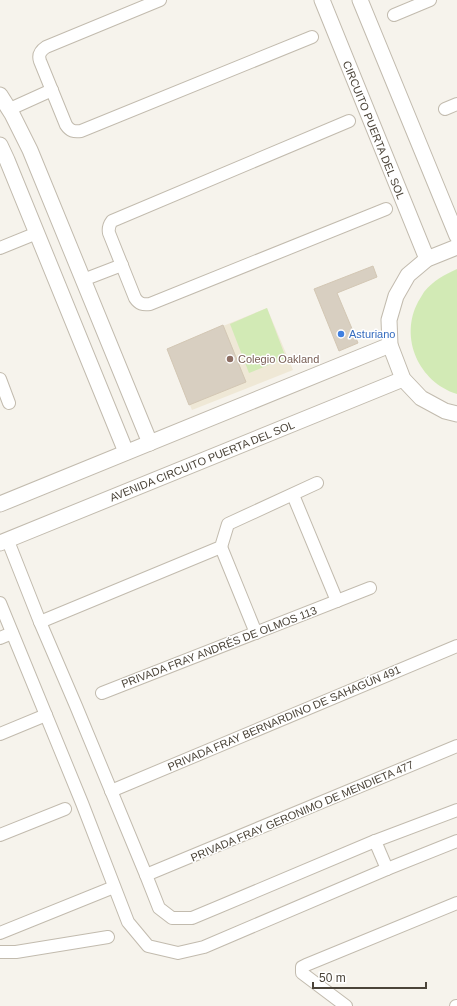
<svg xmlns="http://www.w3.org/2000/svg" width="457" height="1006" viewBox="0 0 457 1006" font-family="Arial,sans-serif">
<style>
.education{fill:#efe8d6}
.green{fill:#d2eab5}
.building{fill:#d8cfc1;stroke:#d3c7b4}
.lines{fill:none;stroke-linecap:round;stroke-linejoin:round}
.minor-casing{stroke:#c2bbae;stroke-width:14}
.tertiary-casing{stroke:#c2bbae;stroke-width:17}
.minor{stroke:#fff;stroke-width:12}
.tertiary{stroke:#fff;stroke-width:15}
.shop-dot{fill:#3f7fe0;stroke:#fff;stroke-width:1.5}
.education-dot{fill:#8d6e63;stroke:#fff;stroke-width:1.5}
.labels{text-anchor:middle;dominant-baseline:central;stroke-width:3;stroke-linejoin:round;paint-order:stroke}
.street-label{font-size:11px;fill:#4b4439;stroke:#fff}
.shop-label{font-size:11px;fill:#366cbe;stroke:#fff;text-anchor:start}
.education-label{font-size:11px;fill:#785e54;stroke:#fff;text-anchor:start}
</style>
<rect width="100%" height="100%" fill="#f6f3ec"/>
<!-- education -->
<polygon class="education" points="267,308 293,370 192,410 167,349"/>
<!-- green -->
<g class="green">
<path d="M457,269V394C419,382 399,338 418,302C420,299 422,295 424,292C434,280 444,275 457,269Z"/>
<polygon points="267,308 286,358 249,373 230,324"/>
</g>
<!-- building -->
<g class="building">
<polygon points="373,266 377,277 337,293 358,343 339,351 314,289"/>
<polygon points="223,325 246,382 189,405 167,349"/>
</g>
<g class="lines">
<defs>
<g id="minor">
<path d="M160,0L46,47C40,51 38,55 40,61L66,125C70,131 74,132 81,131L312,37"/>
<polyline points="394,15 430,0"/>
<polyline points="10,109 52,90"/>
<polyline points="445,109 457,104"/>
<path d="M349,121L112,221C109,225 108,228 109,233L135,298C139,304 143,305 150,304L386,209"/>
<polyline points="0,248 37,233"/>
<polyline points="83,280 122,265"/>
<polyline points="0,379 9,403"/>
<polyline points="293,495 337,601"/>
<polyline points="8,541 40,622 76,706 146,875 159,908 172,918 192,918 216,908 375,841 457,810"/>
<polyline points="221,547 256,633"/>
<polyline points="0,603 82,803 128,922 148,946 178,953 204,947 387,869 457,841"/>
<polyline points="40,622 221,547 228,524 317,483"/>
<polyline points="0,638 12,633"/>
<polyline points="102,693 370,588"/>
<polyline points="0,734 46,715"/>
<polyline points="111,791 457,646"/>
<polyline points="0,835 65,809"/>
<polyline points="375,841 387,869"/>
<polyline points="146,875 457,746"/>
<polyline points="0,933 114,887"/>
<polyline points="0,952 16,952 108,937"/>
<polyline points="346,1006 302,973 302,967 306,965 457,903"/>
<polyline points="456,1006 457,1006"/>
</g>
<g id="tertiary">
<polyline points="322,0 427,259"/>
<polyline points="360,0 457,236"/>
<polyline points="0,95 12,114 30,150 150,443"/>
<polyline points="0,145 7,160 126,452"/>
<polyline points="457,247 427,259 408,275 396,296 389,320 390,345 403,379 421,398 445,411 457,414"/>
<polyline points="0,504 390,345"/>
<polyline points="0,543 403,379"/>
</g>
</defs>
<!-- minor casing -->
<use href="#minor" class="minor-casing"/>
<!-- tertiary casing -->
<use href="#tertiary" class="tertiary-casing"/>
<!-- minor -->
<use href="#minor" class="minor"/>
<!-- tertiary -->
<use href="#tertiary" class="tertiary"/>
</g>
<!-- markers -->
<circle class="shop-dot" cx="341" cy="334" r="4"/>
<circle class="education-dot" cx="230" cy="359" r="4"/>
<g class="labels">
<!-- street labels -->
<g class="street-label">
<text transform="translate(374 130) rotate(68)">CIRCUITO PUERTA DEL SOL</text>
<text transform="translate(202 461) rotate(-22)">AVENIDA CIRCUITO PUERTA DEL SOL</text>
<text transform="translate(219 647) rotate(-21)">PRIVADA FRAY ANDRÉS DE OLMOS 113</text>
<text transform="translate(284 718) rotate(-23)">PRIVADA FRAY BERNARDINO DE SAHAGÚN 491</text>
<text transform="translate(302 811) rotate(-23)">PRIVADA FRAY GERONIMO DE MENDIETA 477</text>
</g>
<!-- shop labels -->
<g class="shop-label">
<text x="349" y="334">Asturiano</text>
</g>
<!-- education labels -->
<g class="education-label">
<text x="238" y="359">Colegio Oakland</text>
</g>
</g>
<!-- scale -->
<path d="M313 982v6h113v-6" fill="none" stroke="#4b4439" stroke-width="2"/>
<text x="319" y="982" font-size="12" fill="#4b4439" stroke="#ffffff" stroke-width="3" paint-order="stroke">50 m</text>
</svg>
